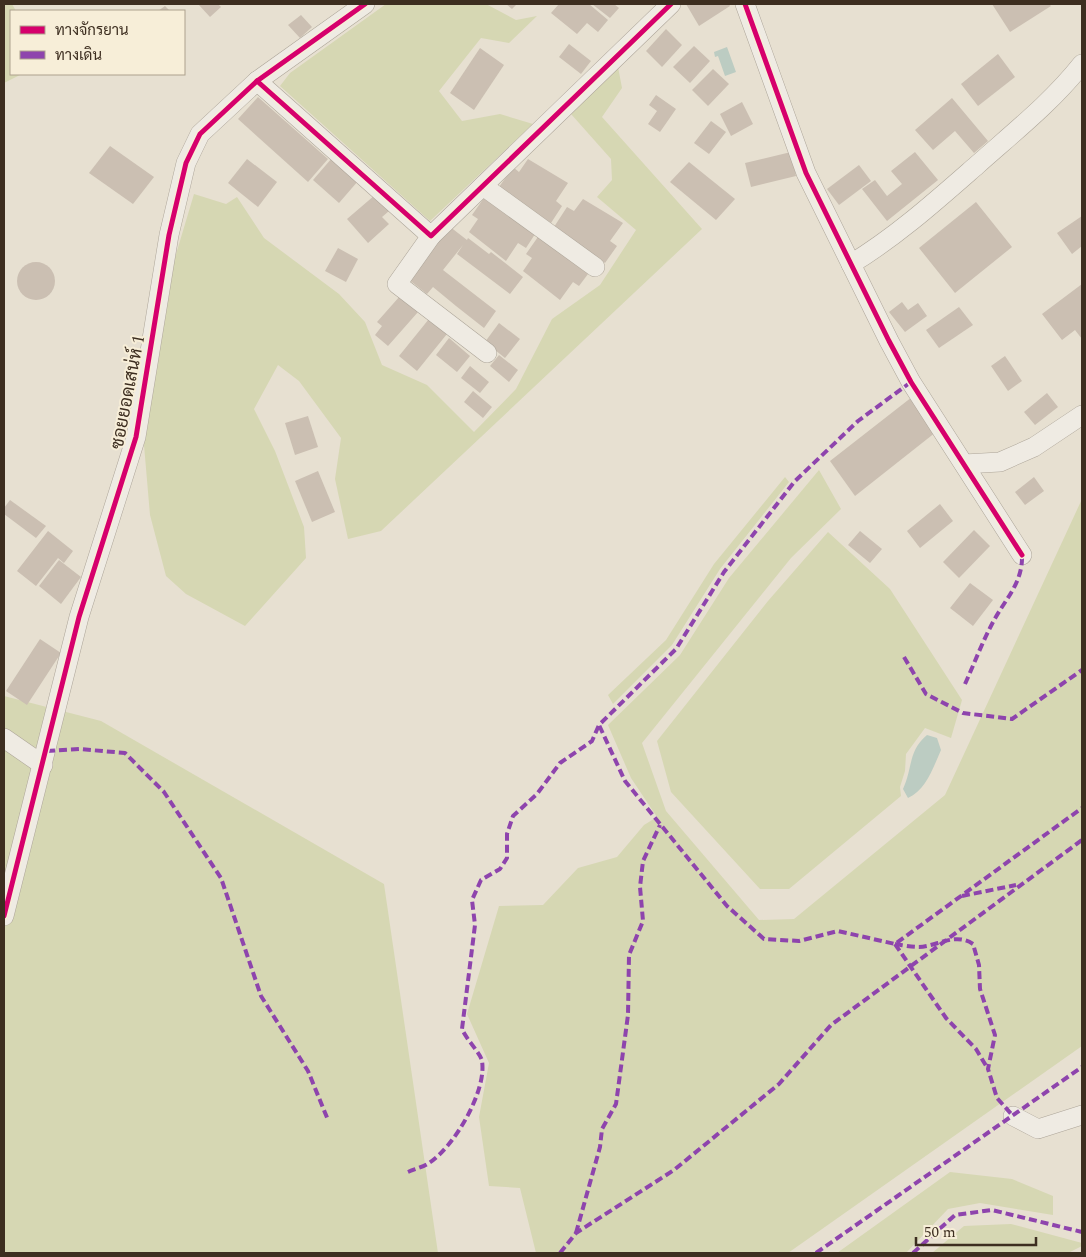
<svg xmlns="http://www.w3.org/2000/svg" width="1086" height="1257" viewBox="0 0 1086 1257" font-family="Spectral,Sarabun,serif">
<style>
.green{fill:#d6d7b3}
.water{fill:#bcccc2}
.building{fill:#cbbfb2}
.lines{fill:none;stroke-linecap:round;stroke-linejoin:round}
.minor-casing{stroke:#ada599;stroke-width:20}
.minor{stroke:#efebe3;stroke-width:19}
.quiet{stroke:#8e44ad;stroke-width:4;stroke-dasharray:8 4;stroke-linecap:butt}
.cycleway-casing{stroke:#f7eed8;stroke-width:8}
.cycleway{stroke:#d6006c;stroke-width:5}
.labels{text-anchor:middle;dominant-baseline:central;stroke-width:4;stroke-linejoin:round;paint-order:stroke}
.street-label{font-size:18px;fill:#3d2e20;stroke:#f7eed8}
</style>
<rect width="100%" height="100%" fill="#e7e0d1"/>
<!-- green -->
<g class="green">
<polygon points="4,4 12,4 16,11 11,11 11,74 22,74 4,83"/>
<polygon points="386,4 486,4 516,20 537,16 509,43 481,38 439,91 462,121 500,114 533,124 430,221 280,86 290,73"/>
<polygon points="618,67 622,88 602,117 702,229 381,531 348,539 335,479 341,438 299,381 278,365 254,409 275,451 304,527 306,558 245,626 186,594 166,576 150,515 144,445 168,281 194,194 226,204 237,197 264,238 339,294 365,322 382,365 427,385 474,432 516,389 552,319 600,285 636,230 597,197 612,180 611,159 571,114"/>
<polygon points="819,470 841,509 791,558 642,743 666,811 759,920 794,919 945,795 1082,499 1082,1046 788,1253 536,1253 520,1188 489,1186 479,1117 489,1063 467,1014 499,906 543,905 578,868 617,857 644,825 657,817 631,778 608,725 680,655 729,578"/>
<polygon points="785,477 789,482 720,569 672,645 613,704 608,695 666,640 714,564"/>
<polygon points="828,532 890,589 962,700 951,738 925,728 906,754 905,771 900,787 901,796 789,889 760,889 671,792 657,741 768,601"/>
<polygon points="4,696 101,721 384,884 438,1253 4,1253"/>
<polygon points="950,1172 1012,1179 1053,1196 1053,1215 980,1203 948,1209 906,1253 837,1253"/>
<polygon points="1011,1224 1082,1243 1082,1246 1068,1253 932,1253 964,1226"/>
</g>
<!-- water -->
<g class="water">
<polygon points="727,47 736,72 725,76 718,56 715,57 714,52"/>
<path d="M927,735L937,738L941,750C933,768 926,790 908,798L903,789C913,767 908,751 927,735Z"/>
</g>
<!-- building -->
<g class="building">
<polygon points="198,4 218,4 221,7 210,17"/>
<polygon points="506,4 517,4 512,9"/>
<polygon points="559,4 589,4 608,20 598,32 587,23 577,34 551,13"/>
<polygon points="592,4 614,4 619,8 610,18"/>
<polygon points="686,4 729,4 730,6 699,26"/>
<polygon points="992,4 1049,4 1051,6 1010,32"/>
<polygon points="165,6 170,11 158,11"/>
<polygon points="301,15 312,27 300,38 288,25"/>
<polygon points="666,29 682,45 662,67 646,51"/>
<polygon points="569,44 591,61 581,74 559,57"/>
<polygon points="694,46 710,61 690,83 673,67"/>
<polygon points="480,48 504,65 474,110 450,93"/>
<polygon points="998,54 1015,77 978,106 961,84"/>
<polygon points="713,69 729,84 708,106 692,90"/>
<polygon points="656,95 676,109 660,132 648,124 657,111 649,105"/>
<polygon points="258,97 328,159 308,182 238,119"/>
<polygon points="952,98 988,141 974,153 955,131 933,150 915,130"/>
<polygon points="742,102 753,124 731,136 720,114"/>
<polygon points="711,121 726,132 709,154 694,143"/>
<polygon points="110,146 154,177 133,204 89,173"/>
<polygon points="791,152 796,176 751,187 745,163"/>
<polygon points="915,152 938,180 887,221 862,189 875,180 887,196 902,184 891,171"/>
<polygon points="332,158 358,181 339,203 313,180"/>
<polygon points="247,159 277,182 258,207 228,183"/>
<polygon points="528,159 568,183 556,201 562,206 551,223 499,187 513,167 519,172"/>
<polygon points="689,162 735,199 716,220 670,182"/>
<polygon points="859,165 871,181 839,205 827,189"/>
<polygon points="375,195 389,211 382,217 389,224 368,243 347,219"/>
<polygon points="486,195 537,231 526,248 518,243 506,261 469,232 478,219 472,215"/>
<polygon points="583,199 623,223 610,241 617,246 605,263 554,227 567,207 574,211"/>
<polygon points="976,202 1012,247 955,293 919,248"/>
<polygon points="1082,216 1082,246 1072,254 1057,233"/>
<polygon points="449,226 467,240 468,238 489,254 491,252 523,277 510,294 457,254 463,245 443,270 496,311 484,328 456,306 462,298 456,306 433,287 427,294 408,279"/>
<polygon points="540,234 591,270 579,286 573,282 560,300 523,271 532,258 526,254"/>
<polygon points="338,248 358,259 346,282 325,271"/>
<circle cx="36" cy="281" r="19"/>
<polygon points="1082,284 1082,339 1075,330 1062,340 1042,314"/>
<polygon points="400,296 418,312 388,346 375,335 382,326 377,322"/>
<polygon points="902,302 908,310 918,303 927,316 905,332 889,312"/>
<polygon points="959,307 973,325 939,348 926,330"/>
<polygon points="433,314 451,329 417,371 399,356"/>
<polygon points="499,323 520,339 505,358 485,342"/>
<polygon points="449,338 470,356 457,372 436,355"/>
<polygon points="499,355 518,370 509,382 490,366"/>
<polygon points="1005,356 1022,381 1008,391 991,366"/>
<polygon points="470,366 489,382 480,393 461,378"/>
<polygon points="473,391 492,407 483,418 464,402"/>
<polygon points="1047,393 1058,407 1035,425 1024,412"/>
<polygon points="912,397 936,432 855,496 830,461"/>
<polygon points="308,416 318,447 295,455 285,423"/>
<polygon points="318,471 335,512 312,522 295,481"/>
<polygon points="1034,477 1044,491 1025,505 1015,492"/>
<polygon points="10,500 46,526 36,538 4,514 4,508"/>
<polygon points="940,504 953,521 920,548 907,531"/>
<polygon points="974,530 990,546 959,578 943,562"/>
<polygon points="48,531 73,551 64,563 58,558 36,586 17,571"/>
<polygon points="860,531 882,549 870,563 848,545"/>
<polygon points="59,560 81,577 61,604 39,586"/>
<polygon points="970,583 993,600 973,626 950,608"/>
<polygon points="40,639 61,653 27,705 6,691"/>
</g>
<g class="lines">
<defs>
<g id="minor">
<polyline points="745,4 806,173 889,341 911,382 1022,555"/>
<polyline points="257,81 431,236 671,4"/>
<polyline points="483,186 595,267"/>
<polyline points="431,236 397,284 487,353"/>
<path d="M851,264C897,236 937,200 977,165C1014,132 1052,102 1082,64"/>
<polyline points="964,464 1000,462 1034,447 1082,415"/>
<polyline points="4,738 43,765"/>
<polyline points="4,916 79,617 136,437 169,235 186,163 200,134 257,81 365,4"/>
<polyline points="1013,1116 1038,1129 1082,1115"/>
</g>
</defs>
<!-- minor casing -->
<use href="#minor" class="minor-casing"/>
<!-- minor -->
<use href="#minor" class="minor"/>
<!-- quiet -->
<g class="quiet">
<polyline points="911,382 858,421 795,481 724,572 676,649 599,725 625,781 727,906 764,939 799,941 838,931 895,944 1082,808"/>
<polyline points="904,657 926,694 963,713 1012,719 1082,670"/>
<path d="M965,684C974,664 982,643 992,624C1004,600 1023,584 1022,555"/>
<polyline points="47,751 79,749 125,753 164,792 221,878 261,996 308,1071 328,1120"/>
<polyline points="962,896 1016,885"/>
<path d="M895,944C902,945 911,947 919,947C938,946 955,932 973,944L979,965L980,989L995,1035L988,1069L997,1098L1013,1116"/>
<polyline points="895,944 946,1018 976,1049 988,1069"/>
<path d="M408,1172C415,1169 423,1167 429,1163C454,1147 487,1091 482,1061C481,1054 466,1039 462,1029L475,925L472,900L481,880L500,869L507,858V834L513,816L537,794L560,763L592,741L599,725"/>
<polyline points="576,1233 600,1147 602,1129 616,1104 628,1015 629,955 643,921 640,887 643,861 660,825"/>
<polyline points="560,1253 576,1233 674,1170 779,1084 831,1025 1082,840"/>
<polyline points="816,1253 1082,1067"/>
<polyline points="913,1253 955,1215 992,1210 1082,1232"/>
</g>
<defs>
<g id="cycleway">
<polyline points="745,4 806,173 889,341 911,382 1022,555"/>
<polyline points="257,81 431,236 671,4"/>
<polyline points="4,916 79,617 136,437 169,235 186,163 200,134 257,81 365,4"/>
</g>
</defs>
<!-- cycleway casing -->
<use href="#cycleway" class="cycleway-casing"/>
<!-- cycleway -->
<use href="#cycleway" class="cycleway"/>
</g>
<g class="labels">
<!-- street labels -->
<g class="street-label">
<text transform="translate(128 392) rotate(-79)">ซอยยอดเสน่ห์ 1</text>
</g>
</g>
<!-- border -->
<rect width="1086" height="1257" fill="none" stroke="#3d2e20" stroke-width="10"/>
<!-- legend -->
<rect x="10" y="10" width="175" height="65" fill="#f7eed8" stroke="#ada18e"/>
<rect x="20" y="26" width="25" height="8" fill="#d6006c" stroke="#ada18e"/>
<text x="55" y="35" font-size="15" fill="#3d2e20">ทางจักรยาน</text>
<rect x="20" y="51" width="25" height="8" fill="#8e44ad" stroke="#ada18e"/>
<text x="55" y="60" font-size="15" fill="#3d2e20">ทางเดิน</text>
<!-- scale -->
<path d="M916 1237v8h120v-8" fill="none" stroke="#3d2e20" stroke-width="2.5"/>
<text x="924" y="1237" font-size="15" fill="#3d2e20" stroke="#f7eed8" stroke-width="4" paint-order="stroke">50 m</text>
</svg>
